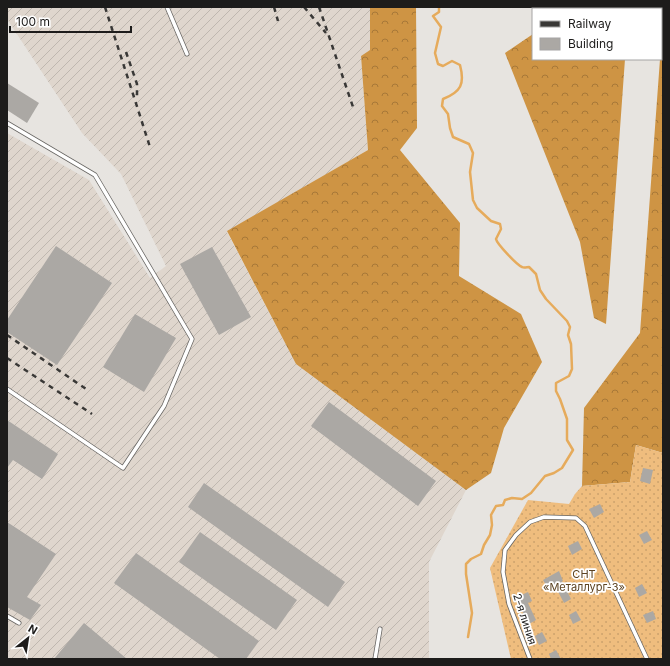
<svg xmlns="http://www.w3.org/2000/svg" width="670" height="666" viewBox="0 0 670 666" font-family="Inter,sans-serif">
<style>
.industrial{fill:url(#industrial-furrows)}
.forest{fill:url(#forest-crowns)}
.garden{fill:url(#garden-dots)}
.lines{fill:none;stroke-linecap:round;stroke-linejoin:round}
.stream{stroke:#e6ab5c;stroke-width:2.5}
.building{fill:#aba8a4}
.lane-casing{stroke:#686663;stroke-width:5}
.lane{stroke:#fff;stroke-width:3.5}
.rail{stroke:#393836;stroke-width:2.5;stroke-dasharray:5 5;stroke-linecap:butt}
.labels{text-anchor:middle;dominant-baseline:central;stroke-width:3.5;stroke-linejoin:round;paint-order:stroke}
.park-label{font-size:11px;fill:#5c4322;stroke:#fff}
.street-label{font-size:11px;fill:#1d1c1b;stroke:#fff}
</style>
<defs>
<pattern id="industrial-furrows" width="10" height="10" patternUnits="userSpaceOnUse"><rect width="10" height="10" fill="#dfd6cd"/><path d="M-1 1l2-2M0 10L10 0M9 11l2-2" fill="none" stroke="#bfb7af"/></pattern>
<pattern id="forest-crowns" width="20" height="18" patternUnits="userSpaceOnUse"><rect width="20" height="18" fill="#ce9444"/><path d="M2 6a3 3 0 1 1 6 0M12 15a3 3 0 1 1 6 0" fill="none" stroke="#a77838"/></pattern>
<pattern id="garden-dots" width="8" height="8" patternUnits="userSpaceOnUse"><rect width="8" height="8" fill="#efbd7e"/><path d="M2 2h.1M6 6h.1" fill="none" stroke="#cca26c" stroke-width="1.8" stroke-linecap="round"/></pattern>
</defs>
<rect width="100%" height="100%" fill="#e7e4e0"/>
<!-- industrial -->
<polygon class="industrial" points="7,7 370,7 370,50 361,56 368,150 227,232 296,364 466,490 429,562 429,659 7,659 7,133 89,180 150,278 166,266 121,174 82,133 7,19"/>
<!-- forest -->
<g class="forest">
<polygon points="370,7 416,7 417,128 400,150 460,223 459,276 521,314 542,362 504,428 491,473 466,490 296,364 227,231 368,150 361,56 370,50"/>
<polygon points="541,7 601,7 601,9 542,9"/>
<polygon points="533,34 533,59 625,59 606,324 594,318 580,242 505,53"/>
<polygon points="663,34 663,453 636,445 630,482 582,486 584,408 640,333 660,59 661,59 662,35"/>
</g>
<!-- garden -->
<polygon class="garden" points="636,445 663,453 663,659 511,659 490,568 528,500 569,504 575,494 582,486 630,482"/>
<g class="lines">
<!-- stream -->
<path class="stream" d="M439,7V12L433,16L441,27L435,53L438,64L443,66L452,61L460,65C465,84 461,92 443,99L442,106L448,114L450,128L453,137L469,144L473,153L470,172L473,200L477,208L491,221L500,224L501,229L496,239C497,244 517,265 522,267C524,268 527,267 529,267L536,274L540,290L546,299L567,321L570,327L568,335L571,344L572,369L569,376L556,383V391L560,399L567,419V440L573,450L562,468L554,473L545,476L531,493L522,499L512,498L505,500L503,505L496,506L491,515L492,525L490,535L484,545L481,554L471,559L466,564V574L472,613L468,637"/>
</g>
<!-- building -->
<g class="building">
<polygon points="7,83 39,103 27,123 7,110"/>
<polygon points="56,246 112,283 57,365 7,332 7,320"/>
<polygon points="212,247 251,317 219,335 180,264"/>
<polygon points="135,314 176,338 144,392 103,367"/>
<polygon points="329,402 436,481 418,506 311,426"/>
<polygon points="7,420 58,454 42,479 13,460 7,468"/>
<polygon points="643,468 653,470 650,484 640,481"/>
<polygon points="204,483 345,582 328,607 188,507"/>
<polygon points="600,504 604,512 594,518 589,509"/>
<polygon points="7,522 56,554 27,597 41,605 30,620 7,607"/>
<polygon points="647,531 652,540 644,544 639,535"/>
<polygon points="200,532 297,600 276,630 179,562"/>
<polygon points="578,541 582,549 572,555 568,546"/>
<polygon points="136,553 259,641 246,659 220,659 114,583"/>
<polygon points="559,571 563,581 562,581 571,599 564,603 554,584 547,587 543,580"/>
<polygon points="642,584 647,593 639,597 635,588"/>
<polygon points="528,592 532,601 528,603 536,620 529,624 515,598"/>
<polygon points="576,611 581,620 573,624 569,615"/>
<polygon points="653,611 656,619 647,623 643,615"/>
<polygon points="84,623 127,659 54,659"/>
<polygon points="542,632 547,641 539,645 535,636"/>
<polygon points="556,650 561,659 551,659 549,654"/>
</g>
<g class="lines">
<defs>
<g id="lane">
<polyline points="167,7 187,54"/>
<polyline points="7,123 95,175 192,339 164,406 123,468 7,389"/>
<polyline points="7,616 19,623"/>
<polyline points="375,659 380,629"/>
<polyline points="530,659 509,604 503,572 505,550 516,535 530,522 544,517 576,518 585,526 647,659"/>
</g>
</defs>
<!-- lane casing -->
<use href="#lane" class="lane-casing"/>
<!-- lane -->
<use href="#lane" class="lane"/>
<!-- rail -->
<g class="rail">
<polyline points="105,7 150,147"/>
<polyline points="274,7 278,21"/>
<polyline points="304,7 326,33"/>
<polyline points="319,7 353,107"/>
<polyline points="126,52 137,84 137,97"/>
<polyline points="7,335 89,391"/>
<polyline points="7,358 92,414"/>
</g>
</g>
<g class="labels">
<!-- park labels -->
<g class="park-label">
<text x="584" y="574">СНТ<tspan x="584" dy="13">«Металлург-3»</tspan></text>
</g>
<!-- street labels -->
<g class="street-label">
<text transform="translate(525 619) rotate(72)">2-я линия</text>
</g>
</g>
<!-- border -->
<rect width="670" height="666" fill="none" stroke="#1d1c1b" stroke-width="16"/>
<!-- legend -->
<rect x="532" y="8" width="130" height="52" fill="#ffffff" stroke="#a5a4a4"/>
<rect x="540" y="21" width="20" height="6" fill="#393836" stroke="#a5a4a4"/>
<text x="568" y="28" font-size="12" fill="#1d1c1b">Railway</text>
<rect x="540" y="38" width="20" height="12" fill="#aba8a4" stroke="#a5a4a4"/>
<text x="568" y="48" font-size="12" fill="#1d1c1b">Building</text>
<!-- north arrow -->
<g transform="translate(28 638) rotate(30)" stroke="#ffffff" stroke-width="3" paint-order="stroke">
<path d="M0-3L7 15L0 10L-7 15Z" fill="#1d1c1b"/>
<text y="-6" font-size="11" font-weight="bold" text-anchor="middle" fill="#1d1c1b">N</text>
</g>
<!-- scale -->
<path d="M10 26v6h121v-6" fill="none" stroke="#1d1c1b" stroke-width="2"/>
<text x="16" y="26" font-size="12" fill="#1d1c1b" stroke="#ffffff" stroke-width="3" paint-order="stroke">100 m</text>
</svg>
